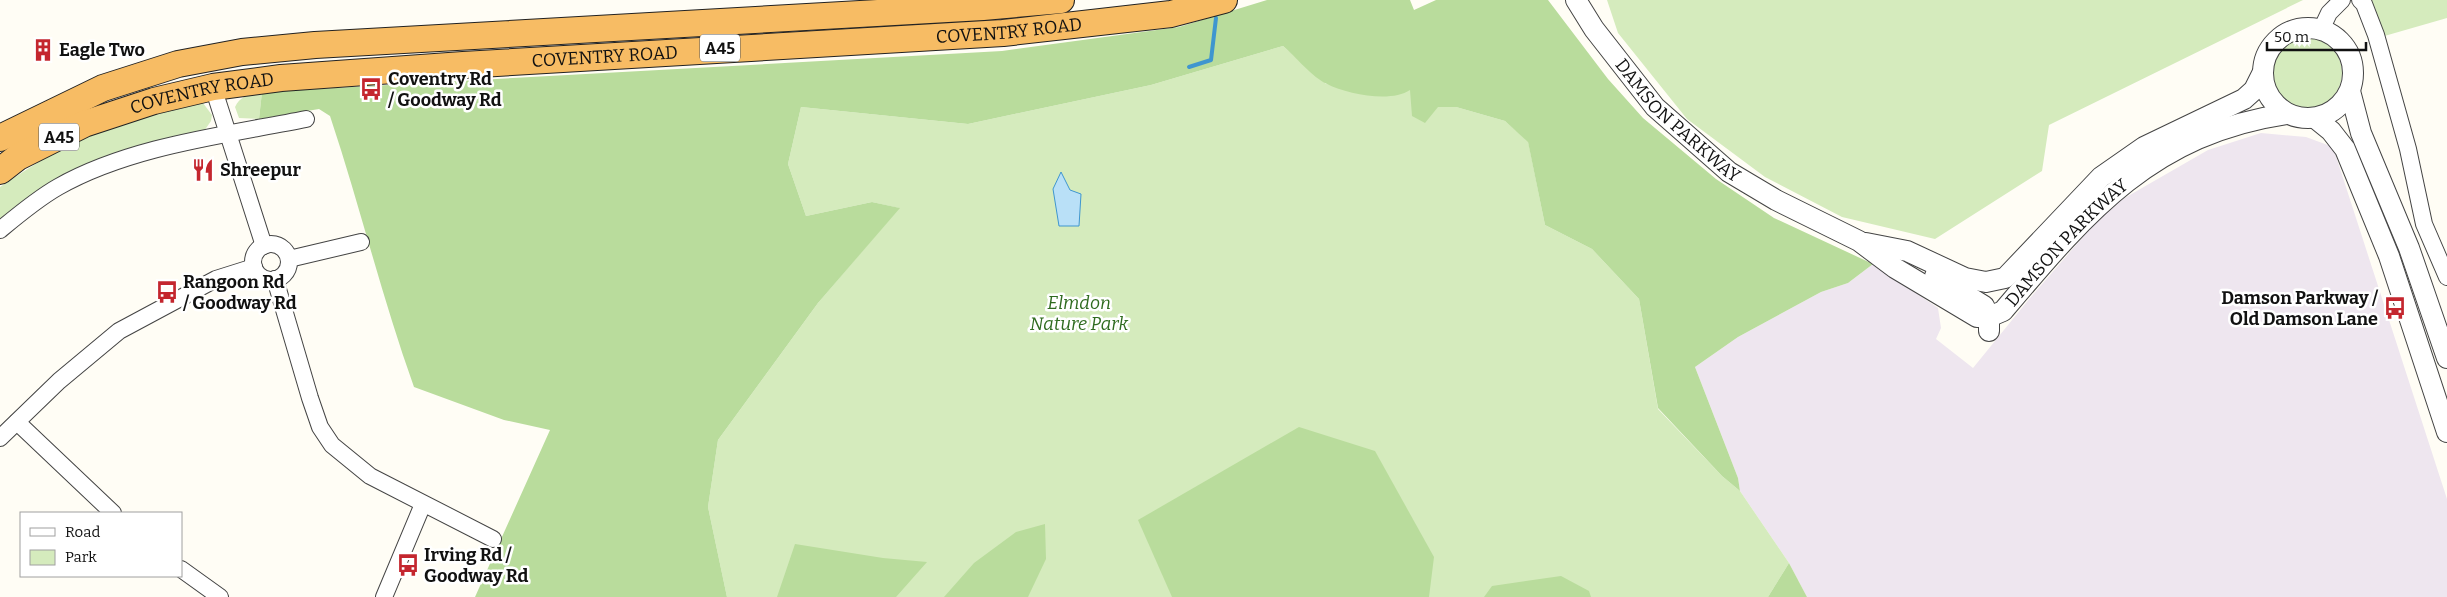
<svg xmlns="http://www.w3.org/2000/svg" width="2447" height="597" viewBox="0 0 2447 597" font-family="Bitter,serif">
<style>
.industrial{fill:#eee6ef}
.green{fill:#d5ebbd}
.forest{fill:#b9dc9c}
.water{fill:#b9e0f7;stroke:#3f96cf}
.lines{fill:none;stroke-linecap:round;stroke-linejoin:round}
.stream{stroke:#3f96cf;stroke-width:4}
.minor-casing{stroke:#444;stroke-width:18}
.tertiary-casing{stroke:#444;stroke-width:22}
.trunk-casing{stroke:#222;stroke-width:28}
.minor{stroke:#fff;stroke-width:16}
.tertiary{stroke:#fff;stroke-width:20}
.trunk{stroke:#f7bc64;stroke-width:26}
.labels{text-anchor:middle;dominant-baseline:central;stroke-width:5;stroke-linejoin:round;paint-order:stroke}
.shield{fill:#fff;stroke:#585858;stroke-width:1}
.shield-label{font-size:16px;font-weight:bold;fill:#111}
.street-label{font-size:18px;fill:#111;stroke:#fff}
.poi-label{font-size:18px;font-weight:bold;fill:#111;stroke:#fff;text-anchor:start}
.park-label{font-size:18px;font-style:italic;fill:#2f6b1f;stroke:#fff}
</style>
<rect width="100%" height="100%" fill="#fffdf5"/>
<!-- industrial -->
<polygon class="industrial" points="2261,133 2306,137 2333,147 2447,499 2447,597 1807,597 1789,563 1740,491 1738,478 1695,367 1738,337 1821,292 1848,283 1873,264 1938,308 1941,328 1936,339 1973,368 2030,298 2109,207 2208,150"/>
<!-- green -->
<g class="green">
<polygon points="1607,0 2303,0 2049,125 2042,171 1935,239 1842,217 1765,177 1687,119 1618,33"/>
<polygon points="2372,0 2447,0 2447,18 2381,37"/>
<circle cx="2307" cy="73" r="35"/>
<polygon points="1283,46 1326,84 1410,90 1438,107 1456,107 1505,121 1528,141 1545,225 1592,249 1639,299 1658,409 1722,476 1740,491 1789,563 1768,597 727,597 708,507 718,440 818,303 899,208 872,202 806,216 788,164 801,107 968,124 1151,85"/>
<path d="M262,92L259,119L239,118L235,107C241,95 250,94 262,92Z"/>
<path d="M193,103H203L212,115L211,121L202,134L133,151L0,223V187C36,163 73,139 115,125C140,116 167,110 193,103Z"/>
</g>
<!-- forest -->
<g class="forest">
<path d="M1267,0H1410L1414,10L1436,0H1548L1608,79L1643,118L1716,179L1774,218L1873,264L1848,283L1821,292L1738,337L1695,367L1738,478L1740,491L1722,476L1658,408L1639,299L1592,249L1545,225L1528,142L1505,121L1456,107H1438L1425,123L1412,116L1410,90C1391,103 1347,94 1327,84C1313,78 1295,56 1283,46L1151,85L968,124L801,107L788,164L806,216L872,202L900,208L818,303L718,440L708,507L727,597H475L550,430L504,420L414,387C382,298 360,206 330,116L319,109L259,119L262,92L1002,51L1179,27Z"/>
<polygon points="1299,427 1375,451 1434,557 1429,597 1172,597 1138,520"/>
<polygon points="1045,524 1046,559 1028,597 944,597 974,563 1016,532"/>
<polygon points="795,544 883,558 927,562 896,597 777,597"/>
<polygon points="1789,563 1807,597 1768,597"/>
<polygon points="1561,576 1589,591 1591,597 1484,597 1492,586"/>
</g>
<!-- water -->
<polygon class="water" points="1061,172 1070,190 1081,194 1079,226 1059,226 1053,189"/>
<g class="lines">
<!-- stream -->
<polyline class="stream" points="1189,67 1211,60 1216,18"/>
<defs>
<g id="minor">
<polyline points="2360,0 2364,4 2376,35 2408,149 2424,224 2447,277"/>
<polyline points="2321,30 2329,13 2342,0"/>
<polyline points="213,87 264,246"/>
<path d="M0,230C18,215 37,199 58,187C130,146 226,135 306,119"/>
<circle cx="271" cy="262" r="18"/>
<polyline points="289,259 361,242"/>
<polyline points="275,279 310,398 320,427 332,445 370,476 493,539"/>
<polyline points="17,422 113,513"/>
<polyline points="0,438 59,381 119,331 216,279 254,267"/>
<polyline points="181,569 220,597"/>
<polyline points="384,597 423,504"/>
</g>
<g id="tertiary">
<path id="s1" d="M1576,0L1594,29L1655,107L1729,172L1776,200L1859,241L1895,268L1977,317H1989L2003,311C2086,213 2151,134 2286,114"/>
<circle cx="2308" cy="73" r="45"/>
<polyline points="2350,91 2361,133 2409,248 2447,358"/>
<polyline points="2315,118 2331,131 2345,149 2389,256 2447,432"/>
<polyline points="1866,243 1907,251 1965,278 1986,282 2005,278 2101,177 2144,147 2244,99 2254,90 2262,74"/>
<polyline points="1935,276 1984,306 1989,317 1989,331"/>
</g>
<g id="trunk">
<polyline points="0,138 103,88 178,64 242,52 315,45 983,7 1061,0"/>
<path id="s2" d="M0,171L18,157L84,124L154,101L213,87L281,78L463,65L1003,33L1171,14L1224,0"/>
</g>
</defs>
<!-- minor casing -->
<use href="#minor" class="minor-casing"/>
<!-- tertiary casing -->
<use href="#tertiary" class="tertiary-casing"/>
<!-- trunk casing -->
<use href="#trunk" class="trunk-casing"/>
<!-- minor -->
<use href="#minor" class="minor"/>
<!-- tertiary -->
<use href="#tertiary" class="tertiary"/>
<!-- trunk -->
<use href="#trunk" class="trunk"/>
</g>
<!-- icons -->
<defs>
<symbol id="building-bare" viewBox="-9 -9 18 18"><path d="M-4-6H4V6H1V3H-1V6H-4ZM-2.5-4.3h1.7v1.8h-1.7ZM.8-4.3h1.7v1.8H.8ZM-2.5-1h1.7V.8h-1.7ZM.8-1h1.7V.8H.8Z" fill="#c4262e" stroke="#fff" stroke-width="2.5" paint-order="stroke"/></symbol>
<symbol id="bus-bare" viewBox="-9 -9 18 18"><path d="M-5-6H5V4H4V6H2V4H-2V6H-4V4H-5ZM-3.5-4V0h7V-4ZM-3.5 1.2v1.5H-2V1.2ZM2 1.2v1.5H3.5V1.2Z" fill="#c4262e" stroke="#fff" stroke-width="2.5" paint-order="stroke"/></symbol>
<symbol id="restaurant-bare" viewBox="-9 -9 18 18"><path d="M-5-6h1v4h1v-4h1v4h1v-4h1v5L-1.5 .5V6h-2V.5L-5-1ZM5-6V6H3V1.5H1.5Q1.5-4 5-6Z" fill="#c4262e" stroke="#fff" stroke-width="2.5" paint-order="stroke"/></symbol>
</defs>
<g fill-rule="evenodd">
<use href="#building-bare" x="27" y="34" width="32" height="32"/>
<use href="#bus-bare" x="355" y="73" width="32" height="32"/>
<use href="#restaurant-bare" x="187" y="154" width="32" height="32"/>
<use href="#bus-bare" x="151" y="276" width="32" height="32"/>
<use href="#bus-bare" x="2379" y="292" width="32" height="32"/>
<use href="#bus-bare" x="392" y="549" width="32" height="32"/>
</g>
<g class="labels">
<!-- shield labels -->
<g class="shield">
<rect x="700" y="34.5" width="40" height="27" rx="4"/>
<rect x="39" y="123.5" width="40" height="27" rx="4"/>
</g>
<g class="shield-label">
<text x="720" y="48">A45</text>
<text x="59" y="137">A45</text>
</g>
<!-- street labels -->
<g class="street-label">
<text stroke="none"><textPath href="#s2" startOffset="1029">COVENTRY ROAD</textPath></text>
<text stroke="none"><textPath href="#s2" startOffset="624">COVENTRY ROAD</textPath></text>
<text stroke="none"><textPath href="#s2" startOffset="219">COVENTRY ROAD</textPath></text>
<text stroke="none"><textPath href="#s1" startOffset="159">DAMSON PARKWAY</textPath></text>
<text stroke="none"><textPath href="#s1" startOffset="640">DAMSON PARKWAY</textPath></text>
</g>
<!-- poi labels -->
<g class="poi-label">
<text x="59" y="50">Eagle Two</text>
<text x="388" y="79">Coventry Rd<tspan x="388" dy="21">/ Goodway Rd</tspan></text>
<text x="220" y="170">Shreepur</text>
<text x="183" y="282">Rangoon Rd<tspan x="183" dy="21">/ Goodway Rd</tspan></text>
<text x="2378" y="298" text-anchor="end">Damson Parkway /<tspan x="2378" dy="21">Old Damson Lane</tspan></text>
<text x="424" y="555">Irving Rd /<tspan x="424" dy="21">Goodway Rd</tspan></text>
</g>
<!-- park labels -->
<g class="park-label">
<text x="1079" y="303">Elmdon<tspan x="1079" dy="21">Nature Park</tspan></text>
</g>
</g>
<!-- legend -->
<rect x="20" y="512" width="162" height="65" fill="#ffffff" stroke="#a0a0a0"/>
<rect x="30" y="528" width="25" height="8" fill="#ffffff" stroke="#a0a0a0"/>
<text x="65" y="537" font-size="15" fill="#111111">Road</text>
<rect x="30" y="550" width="25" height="15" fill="#d5ebbd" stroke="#a0a0a0"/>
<text x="65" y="562" font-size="15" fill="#111111">Park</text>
<!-- scale -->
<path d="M2267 42v8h99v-8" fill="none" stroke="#111111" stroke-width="2.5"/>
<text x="2274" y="42" font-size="15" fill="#111111" stroke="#ffffff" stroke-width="4" paint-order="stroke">50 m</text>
</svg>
